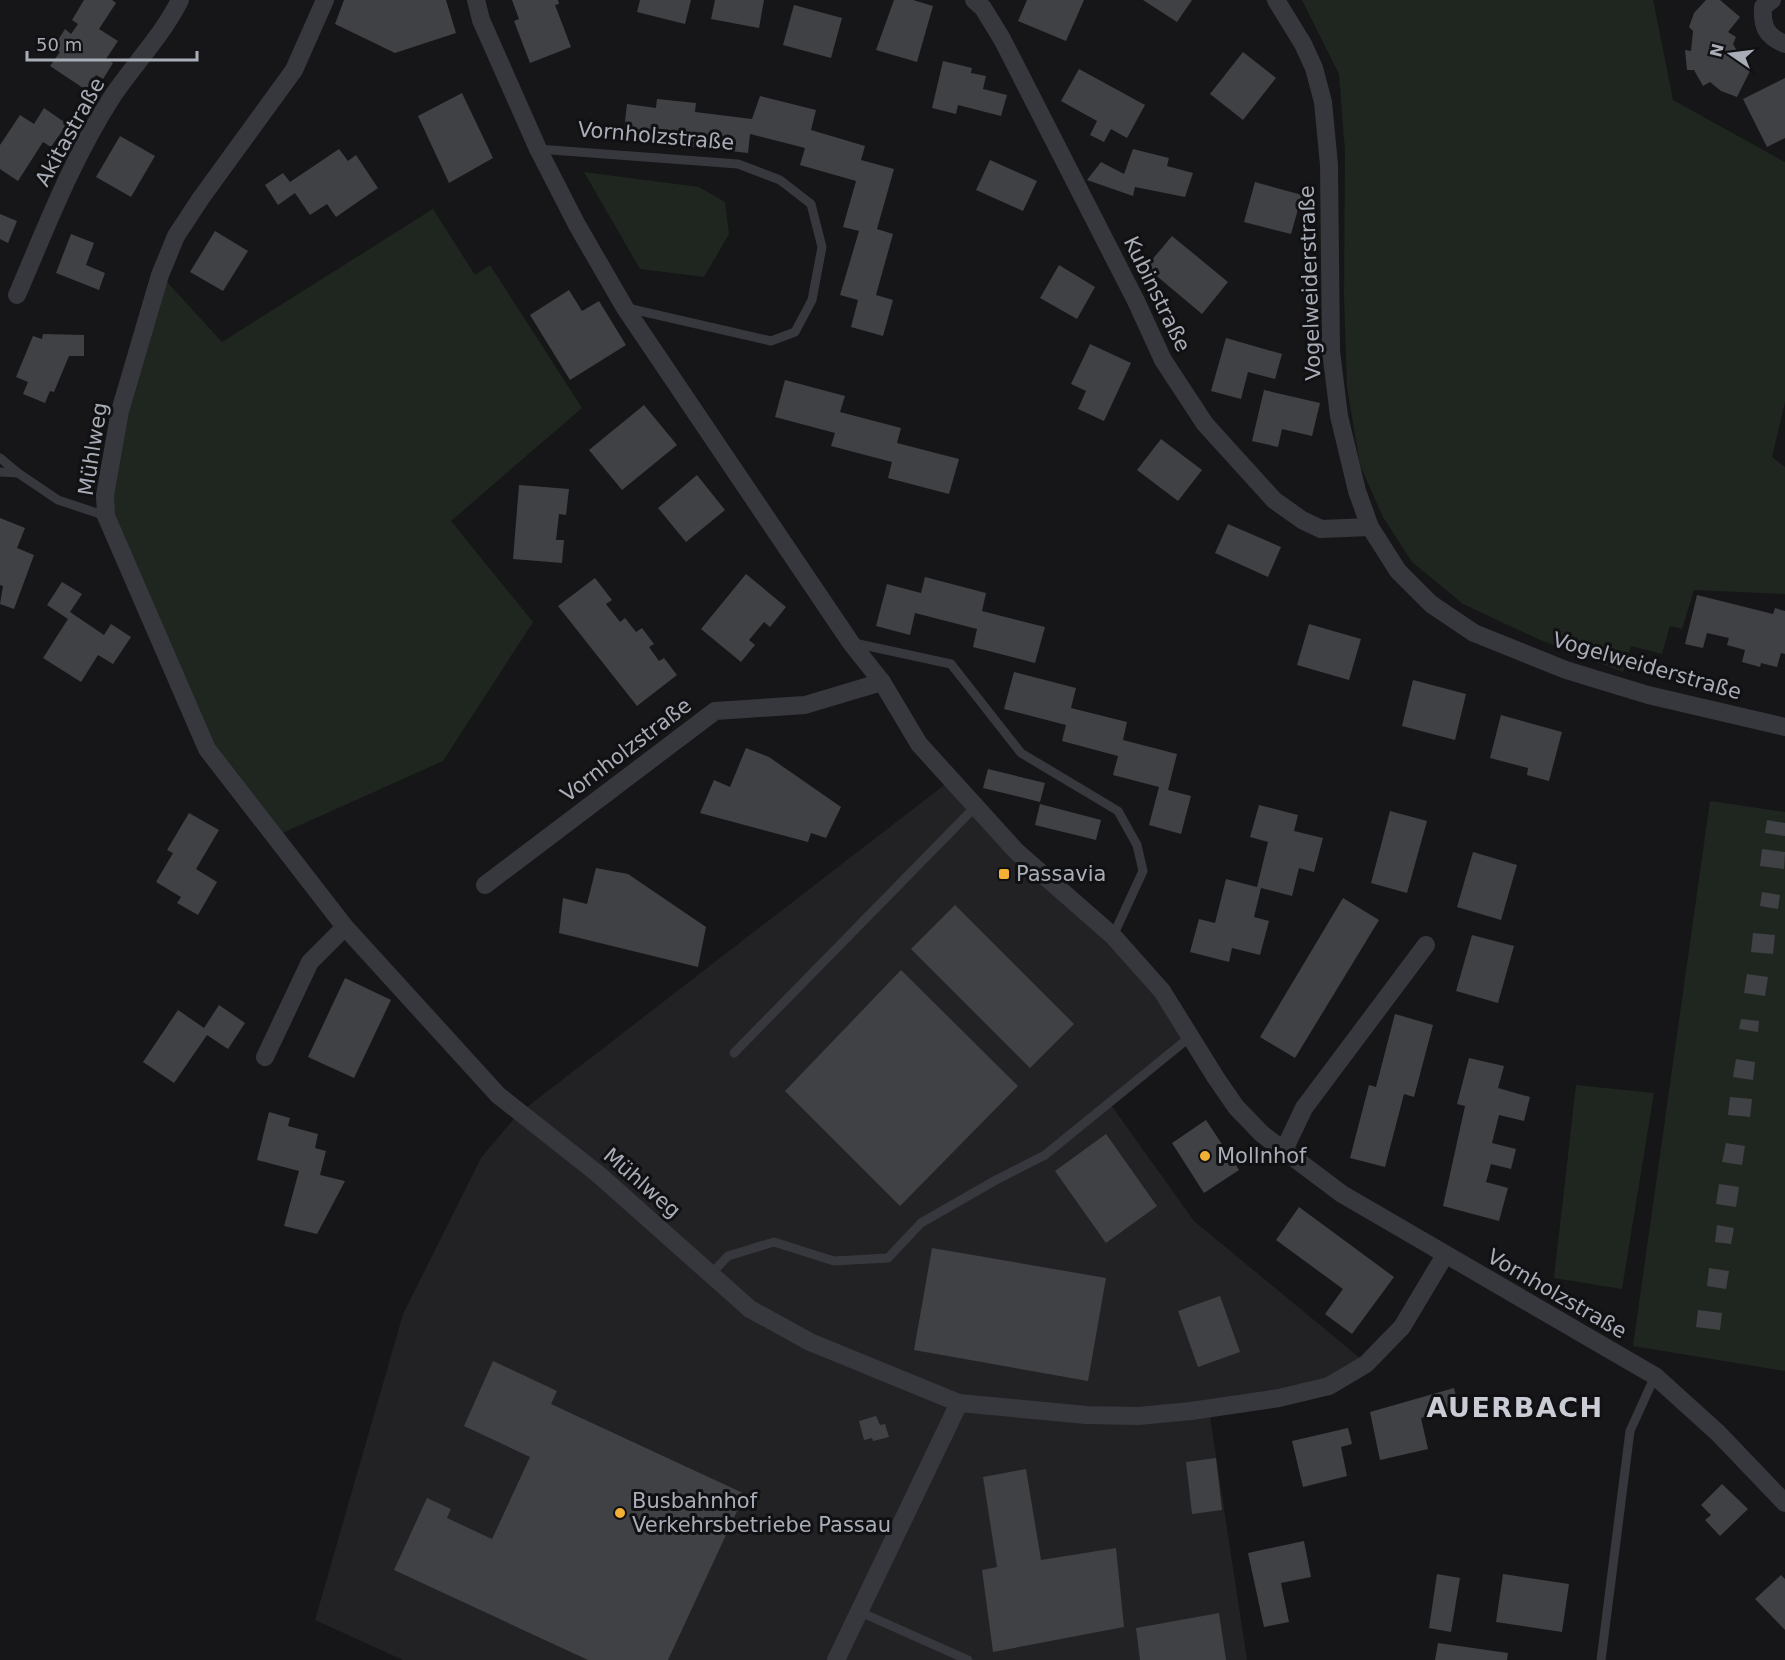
<svg xmlns="http://www.w3.org/2000/svg" width="1785" height="1660" viewBox="0 0 1785 1660" font-family="'DejaVu Sans',sans-serif">
<style>
.built{fill:#222225}
.green{fill:#1e261f}
.building{fill:#404145}
.lines{fill:none;stroke-linecap:round;stroke-linejoin:round}
.lane{stroke:#37383d;stroke-width:9}
.street{stroke:#37383d;stroke-width:18}
.poi-dot{fill:#f2b134;stroke:#111113;stroke-width:2}
.labels{text-anchor:middle;dominant-baseline:central;stroke-width:6;stroke-linejoin:round;paint-order:stroke}
.street-label{font-size:21px;fill:#a8adb8;stroke:#111113}
.poi-label{font-size:21px;fill:#a8adb8;stroke:#111113;text-anchor:start}
.district-label{font-size:27px;font-weight:bold;letter-spacing:1.5px;fill:#c9ccd4;stroke:#111113}
</style>
<rect width="100%" height="100%" fill="#161618"/>
<!-- built -->
<polygon class="built" points="952,779 1155,979 1191,1038 1111,1105 1194,1221 1366,1363 1317,1390 1209,1410 1247,1660 403,1660 315,1620 403,1314 481,1158 518,1114"/>
<!-- green -->
<g class="green">
<polygon points="1302,0 1653,0 1673,100 1785,162 1785,402 1772,457 1785,467 1785,594 1694,590 1682,629 1670,626 1662,654 1631,646 1623,672 1538,639 1463,604 1412,562 1383,517 1360,465 1347,387 1344,297 1345,152 1339,74"/>
<polygon points="584,172 699,187 725,202 729,234 704,277 640,269"/>
<polygon points="433,209 475,275 490,265 582,408 451,521 533,622 443,761 278,835 210,751 158,639 106,489 158,272 222,342"/>
<polygon points="1710,801 1785,812 1785,1371 1633,1346"/>
<polygon points="1576,1085 1654,1093 1622,1289 1554,1278"/>
</g>
<!-- building -->
<g class="building">
<polygon points="84,0 112,0 116,3 99,29 118,41 106,59 113,63 103,79 96,75 86,90 50,66 60,52 53,48 65,29 71,34 78,24 72,20"/>
<polygon points="344,0 446,0 456,33 395,53 335,24"/>
<polygon points="512,0 558,0 559,4 555,5 571,47 530,63 514,21 519,19"/>
<polygon points="640,0 691,0 685,24 637,12"/>
<polygon points="715,0 764,0 759,28 711,19"/>
<polygon points="894,0 913,0 933,6 917,62 876,50"/>
<polygon points="1027,0 1084,0 1066,41 1018,21"/>
<polygon points="1143,0 1192,0 1177,22"/>
<polygon points="1706,0 1720,0 1740,17 1728,32 1736,37 1733,44 1737,51 1732,55 1740,63 1752,67 1737,97 1721,91 1710,82 1703,86 1694,70 1687,70 1685,50 1691,51 1693,31 1689,27 1694,13"/>
<polygon points="794,5 842,18 831,58 783,45"/>
<polygon points="1243,52 1276,78 1243,120 1210,94"/>
<polygon points="943,61 972,68 971,73 986,76 983,89 1007,95 1001,116 958,105 956,114 932,108"/>
<polygon points="1079,69 1145,105 1127,138 1111,129 1104,142 1090,135 1097,121 1061,101"/>
<polygon points="1785,78 1785,138 1767,147 1743,99"/>
<polygon points="462,93 493,158 449,183 418,116"/>
<polygon points="760,96 816,110 811,130 865,146 861,160 894,169 877,229 893,234 876,295 893,300 883,336 851,327 858,300 840,295 859,231 843,227 856,181 800,165 805,148 750,134 748,153 623,139 627,104 656,108 657,99 696,103 695,112 752,119"/>
<polygon points="44,108 67,124 51,147 43,142 18,181 0,169 0,145 20,115 34,124"/>
<polygon points="120,136 155,156 131,197 96,177"/>
<polygon points="339,149 348,161 356,155 378,188 336,217 327,204 310,215 295,193 278,205 265,185 283,173 290,182"/>
<polygon points="1133,149 1169,158 1167,166 1193,173 1185,197 1135,187 1133,196 1087,180 1101,162 1124,174"/>
<polygon points="990,160 1037,181 1023,211 976,190"/>
<polygon points="1255,182 1302,195 1291,234 1244,222"/>
<polygon points="0,214 17,221 8,243 0,239"/>
<polygon points="215,231 248,251 223,291 190,272"/>
<polygon points="71,234 94,243 86,265 105,273 99,290 56,273"/>
<polygon points="1172,236 1228,282 1202,314 1146,267"/>
<polygon points="1059,265 1095,287 1077,319 1040,298"/>
<polygon points="569,290 582,311 599,301 626,345 570,380 530,315"/>
<polygon points="43,334 84,335 84,356 69,356 54,392 50,391 45,403 23,394 28,382 16,377 33,336 42,339"/>
<polygon points="1226,338 1282,354 1275,379 1248,372 1241,399 1211,391"/>
<polygon points="1090,344 1131,363 1104,421 1078,409 1086,391 1071,384"/>
<polygon points="785,380 845,396 840,412 901,428 897,443 959,459 949,494 888,478 892,462 831,446 835,433 775,417"/>
<polygon points="1264,390 1320,403 1312,436 1282,429 1278,447 1252,441"/>
<polygon points="644,405 677,445 622,490 589,450"/>
<polygon points="1161,439 1202,470 1178,501 1137,470"/>
<polygon points="697,475 725,510 686,542 658,508"/>
<polygon points="519,485 569,489 566,515 559,514 556,540 564,540 562,563 513,559"/>
<polygon points="0,518 25,528 17,548 34,555 14,609 0,604 3,586 0,585"/>
<polygon points="1228,524 1281,547 1268,577 1215,553"/>
<polygon points="746,574 786,607 770,627 764,622 749,640 755,645 741,662 701,629"/>
<polygon points="925,577 986,593 982,611 1045,627 1035,663 973,647 977,629 915,613 910,635 876,626 887,584 921,593"/>
<polygon points="595,578 612,600 606,604 620,622 625,618 636,632 642,628 654,644 649,647 659,661 664,658 677,675 637,706 558,606"/>
<polygon points="62,582 82,594 70,612 104,635 111,624 131,637 113,664 98,655 81,682 43,658 68,619 47,605"/>
<polygon points="1697,595 1773,614 1775,608 1785,611 1785,654 1781,653 1777,667 1761,663 1760,667 1742,662 1745,650 1727,645 1729,638 1707,633 1703,648 1685,644"/>
<polygon points="1309,624 1361,639 1349,680 1297,665"/>
<polygon points="1014,672 1076,688 1071,708 1127,722 1123,740 1177,754 1168,790 1191,796 1181,834 1149,825 1159,787 1113,775 1118,756 1062,741 1066,725 1004,709"/>
<polygon points="1413,680 1466,694 1455,740 1402,726"/>
<polygon points="1501,715 1562,732 1549,781 1527,775 1528,768 1490,758"/>
<polygon points="746,748 769,757 841,807 826,838 811,833 808,842 700,813 714,780 730,787"/>
<polygon points="988,769 1045,783 1040,802 983,788"/>
<polygon points="1040,804 1101,820 1096,840 1035,825"/>
<polygon points="1259,805 1298,815 1294,831 1323,838 1314,872 1299,868 1292,896 1261,888 1254,917 1269,921 1260,955 1232,948 1229,962 1190,952 1199,919 1215,923 1226,879 1257,887 1268,842 1250,837"/>
<polygon points="1390,811 1427,821 1407,893 1371,883"/>
<polygon points="189,813 219,830 196,869 217,882 198,915 177,903 181,897 156,882 173,853 167,850"/>
<polygon points="1767,820 1785,823 1785,836 1765,833"/>
<polygon points="1762,849 1785,852 1784,869 1760,866"/>
<polygon points="1473,852 1517,865 1501,920 1457,907"/>
<polygon points="596,868 628,874 706,927 698,967 559,933 563,898 587,904"/>
<polygon points="1762,892 1780,895 1778,909 1760,906"/>
<polygon points="1343,898 1379,920 1295,1058 1260,1037"/>
<polygon points="955,905 1074,1024 1030,1068 911,949"/>
<polygon points="1753,933 1775,935 1773,954 1751,952"/>
<polygon points="1472,935 1514,946 1498,1003 1456,991"/>
<polygon points="901,970 1018,1086 900,1206 785,1091"/>
<polygon points="1747,974 1768,977 1765,996 1744,993"/>
<polygon points="345,978 391,1000 354,1078 308,1057"/>
<polygon points="219,1005 245,1023 228,1049 207,1035 174,1083 143,1062 178,1010 204,1028"/>
<polygon points="1395,1014 1433,1025 1414,1097 1404,1094 1385,1167 1350,1158 1369,1085 1376,1087"/>
<polygon points="1741,1019 1759,1021 1758,1032 1739,1029"/>
<polygon points="1469,1058 1504,1066 1498,1088 1530,1097 1524,1121 1499,1115 1492,1143 1516,1149 1511,1169 1491,1164 1486,1182 1508,1188 1499,1221 1443,1206 1465,1106 1457,1104"/>
<polygon points="1736,1059 1755,1062 1753,1080 1733,1077"/>
<polygon points="1730,1097 1752,1099 1750,1117 1728,1115"/>
<polygon points="269,1112 290,1118 288,1126 318,1134 315,1148 326,1151 320,1175 345,1181 317,1234 284,1226 299,1171 257,1160"/>
<polygon points="1206,1120 1239,1170 1204,1193 1172,1143"/>
<polygon points="1106,1134 1157,1206 1106,1243 1055,1171"/>
<polygon points="1726,1143 1745,1146 1742,1165 1722,1162"/>
<polygon points="1719,1184 1739,1187 1736,1207 1716,1204"/>
<polygon points="1299,1207 1394,1277 1352,1334 1325,1314 1343,1289 1276,1240"/>
<polygon points="1717,1225 1734,1228 1731,1244 1715,1242"/>
<polygon points="932,1248 1106,1278 1088,1381 914,1350"/>
<polygon points="1709,1268 1729,1271 1726,1289 1707,1286"/>
<polygon points="1220,1296 1240,1352 1198,1367 1178,1311"/>
<polygon points="1698,1310 1722,1313 1720,1330 1696,1327"/>
<polygon points="493,1361 557,1391 551,1404 745,1494 668,1660 588,1660 394,1570 427,1498 451,1509 447,1518 492,1539 530,1457 464,1426"/>
<polygon points="1454,1388 1459,1409 1421,1418 1428,1449 1380,1460 1370,1412"/>
<polygon points="876,1416 880,1425 885,1424 889,1437 873,1441 872,1438 864,1440 859,1421"/>
<polygon points="1348,1428 1352,1444 1341,1447 1347,1476 1303,1487 1292,1441"/>
<polygon points="1216,1458 1222,1510 1192,1514 1186,1462"/>
<polygon points="1026,1469 1041,1560 1116,1548 1124,1627 993,1652 982,1570 997,1567 983,1477"/>
<polygon points="1722,1484 1748,1509 1720,1536 1705,1520 1711,1515 1701,1505"/>
<polygon points="1304,1541 1311,1577 1281,1583 1289,1622 1264,1627 1248,1553"/>
<polygon points="1437,1574 1460,1578 1451,1632 1429,1628"/>
<polygon points="1503,1574 1569,1584 1562,1632 1496,1622"/>
<polygon points="1781,1575 1785,1579 1785,1630 1755,1599"/>
<polygon points="1219,1613 1226,1660 1140,1660 1136,1628"/>
<polygon points="1438,1643 1508,1653 1507,1660 1435,1660"/>
</g>
<g class="lines">
<!-- lane -->
<g class="lane">
<polyline points="538,149 738,164 780,180 811,204 822,247 812,300 795,332 771,341 627,308"/>
<polyline points="0,458 18,473 0,472"/>
<polyline points="18,473 58,500 106,516"/>
<polyline points="854,643 951,664 1021,753 1118,811 1137,845 1143,871 1113,936"/>
<polyline points="734,1053 976,806"/>
<polyline points="711,1274 728,1256 774,1242 834,1261 888,1258 921,1223 996,1180 1045,1155 1190,1037"/>
<polyline points="858,1611 968,1660"/>
<polyline points="1601,1660 1630,1431 1655,1376"/>
</g>
<!-- street -->
<g class="street">
<polyline points="325,0 294,70 201,198 176,236 160,275 120,411 105,495 106,516 207,749 345,927 498,1095 598,1174 750,1309 810,1342 959,1403 1086,1415 1138,1416 1191,1411 1279,1398 1329,1386 1366,1364 1402,1327 1445,1255"/>
<polyline points="476,0 481,20 538,149 577,225 625,308 851,643 882,682 919,744 1016,851 1113,936 1162,991 1216,1078 1236,1107 1262,1134 1342,1194 1655,1376 1718,1433 1785,1503"/>
<polyline points="974,0 983,8 1002,39 1136,301 1163,360 1205,424 1274,500 1302,520 1321,529 1370,527"/>
<polyline points="1276,0 1303,44 1314,68 1323,102 1329,165 1331,351 1339,416 1357,491 1370,527 1398,571 1431,604 1474,633 1566,670 1648,695 1785,727"/>
<path d="M1772,0L1763,7C1762,27 1766,36 1785,44"/>
<path d="M17,295C46,228 72,159 112,97C134,64 162,36 180,0"/>
<polyline points="485,885 715,711 805,705 882,682"/>
<polyline points="265,1057 310,962 345,927"/>
<polyline points="1283,1152 1304,1108 1426,945"/>
<polyline points="836,1660 959,1403"/>
</g>
</g>
<!-- markers -->
<g class="poi-dot">
<rect x="998" y="868" width="12" height="12" rx="3"/>
<circle cx="1205" cy="1156" r="6"/>
<circle cx="620" cy="1513" r="6"/>
</g>
<g class="labels">
<!-- street labels -->
<g class="street-label">
<text transform="translate(70 132) rotate(-61)">Akitastraße</text>
<text transform="translate(656 136) rotate(5)">Vornholzstraße</text>
<text transform="translate(1310 283) rotate(-92)">Vogelweiderstraße</text>
<text transform="translate(1157 294) rotate(64)">Kubinstraße</text>
<text transform="translate(93 449) rotate(-81)">Mühlweg</text>
<text transform="translate(1647 666) rotate(16)">Vogelweiderstraße</text>
<text transform="translate(626 750) rotate(-37)">Vornholzstraße</text>
<text transform="translate(642 1183) rotate(41)">Mühlweg</text>
<text transform="translate(1557 1294) rotate(30)">Vornholzstraße</text>
</g>
<!-- poi labels -->
<g class="poi-label">
<text x="1016" y="874">Passavia</text>
<text x="1217" y="1156">Mollnhof</text>
<text x="632" y="1501">Busbahnhof<tspan x="632" dy="24">Verkehrsbetriebe Passau</tspan></text>
</g>
<!-- district labels -->
<g class="district-label">
<text x="1515" y="1407">AUERBACH</text>
</g>
</g>
<!-- north arrow -->
<g transform="translate(1731 54) rotate(284)" stroke="#111113" stroke-width="4.5" paint-order="stroke">
<path d="M0-4.5L10 22L0 15L-10 22Z" fill="#a8adb8"/>
<text y="-9" font-size="16" font-weight="bold" text-anchor="middle" fill="#a8adb8">N</text>
</g>
<!-- scale -->
<path d="M27 51v9h170v-9" fill="none" stroke="#a8adb8" stroke-width="3"/>
<text x="36" y="51" font-size="18" fill="#a8adb8" stroke="#111113" stroke-width="4.5" paint-order="stroke">50 m</text>
</svg>
